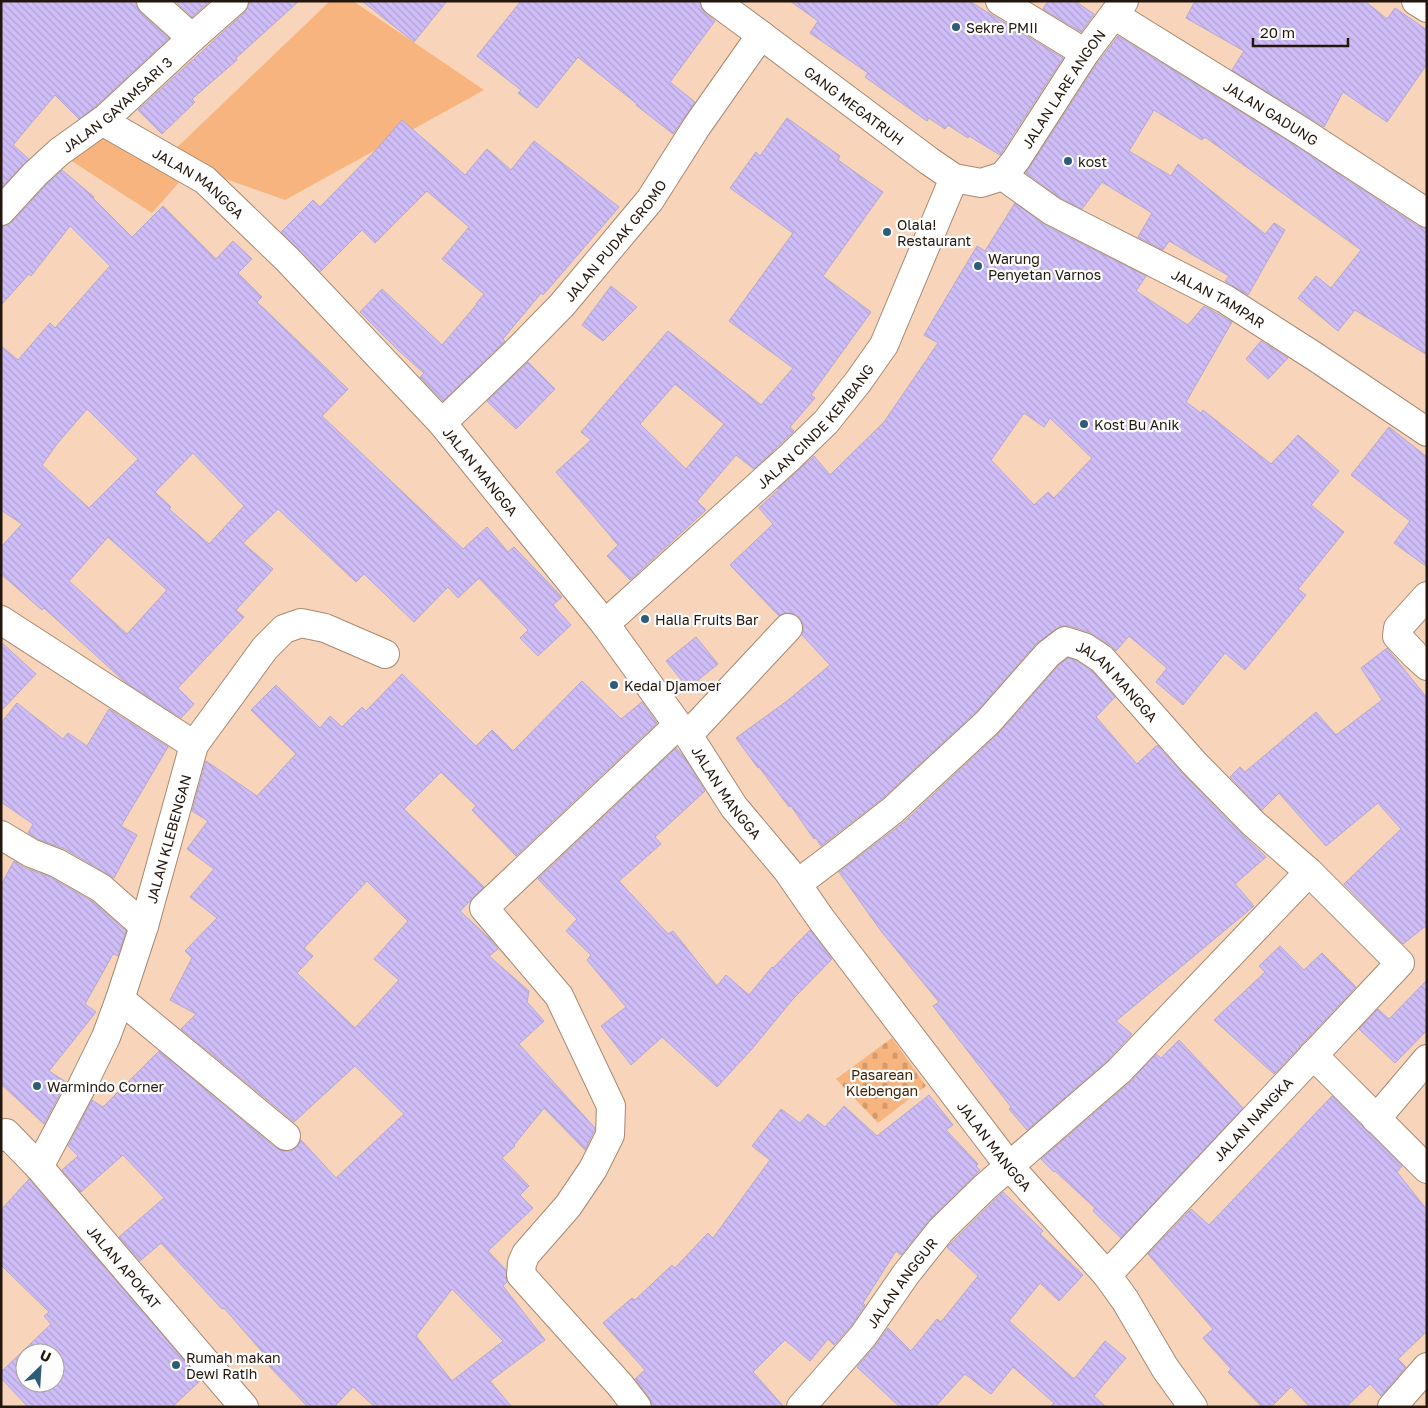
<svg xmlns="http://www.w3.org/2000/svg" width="1428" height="1408" viewBox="0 0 1428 1408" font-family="'Golos Text',sans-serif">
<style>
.green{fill:#f8b47e}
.cemetery{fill:url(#cemetery-stones)}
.building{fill:url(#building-back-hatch);stroke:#b4a9ce;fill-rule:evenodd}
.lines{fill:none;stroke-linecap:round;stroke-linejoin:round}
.minor-casing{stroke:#a98970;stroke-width:30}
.minor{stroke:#fff;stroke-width:28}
.poi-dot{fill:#2c5c7a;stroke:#fdfdfd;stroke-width:2}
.labels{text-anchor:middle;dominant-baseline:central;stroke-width:4.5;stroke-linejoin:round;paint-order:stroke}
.poi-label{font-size:14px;fill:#23170d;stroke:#fdfdfd;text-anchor:start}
.street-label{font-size:14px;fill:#23170d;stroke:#fdfdfd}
.park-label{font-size:14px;fill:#422101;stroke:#fdfdfd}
</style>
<defs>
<pattern id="cemetery-stones" width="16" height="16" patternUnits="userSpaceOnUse" patternTransform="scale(1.25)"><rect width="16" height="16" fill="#f8b47e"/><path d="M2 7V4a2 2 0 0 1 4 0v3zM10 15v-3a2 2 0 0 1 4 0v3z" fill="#d49a6c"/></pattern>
<pattern id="building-back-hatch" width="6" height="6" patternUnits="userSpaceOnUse" patternTransform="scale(1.25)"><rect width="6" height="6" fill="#cfbdf7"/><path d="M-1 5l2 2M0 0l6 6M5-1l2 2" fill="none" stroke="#b1a2d3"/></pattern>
</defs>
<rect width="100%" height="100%" fill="#f7d4ba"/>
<!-- green -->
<g class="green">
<polygon points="330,1 353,1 484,90 285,200 166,158"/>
<polygon points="97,130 182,179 152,213 67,158"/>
</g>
<!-- cemetery -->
<polygon class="cemetery" points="892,1038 926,1086 878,1123 836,1079"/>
<!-- building -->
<g class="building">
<polygon points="1,1 136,1 136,6 141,13 169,38 95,107 79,119 55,95 13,145 29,159 1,188"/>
<polygon points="175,1 210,1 192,17"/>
<polygon points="249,1 299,1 236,58 237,60 192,99 195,102 162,134 138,110 244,13 249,6"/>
<polygon points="362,1 447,1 414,42"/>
<polygon points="521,1 700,1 701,8 705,13 715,21 670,82 695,102 673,134 636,105 637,104 578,57 537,108 518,93 521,90 477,56"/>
<polygon points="790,1 969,1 1063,58 1000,155 969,136 968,138 948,125 945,129 929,118 927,121 865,77 868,73 810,33 818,21"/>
<polygon points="1048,1 1075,1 1094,14 1081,32 1043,9"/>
<polygon points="1195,1 1365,1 1387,19 1395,8 1427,30 1427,64 1387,122 1343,92 1324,127 1232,70 1244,51 1186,18"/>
<polygon points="1118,36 1293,144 1418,226 1427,229 1427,355 1355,310 1338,331 1298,298 1316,276 1331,288 1361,250 1205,137 1202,140 1154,110 1129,151 1171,176 1178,164 1265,234 1274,223 1285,230 1248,295 1225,281 1229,276 1169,241 1163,250 1138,237 1152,213 1102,182 1082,209 1060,198 1026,173 1098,62"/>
<path d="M787,118L840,156L838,160L883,192L823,276L871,312L811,395L815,398L790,427L794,431L754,469L736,455L697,501L706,510L630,580L607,556L618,545L556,472L591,440L581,432L668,331L761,405L793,368L729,321L793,233L730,188L756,152L760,156ZM675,384L724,424L686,469L640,424Z"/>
<polygon points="402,120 465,175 487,149 511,170 534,141 619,207 543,295 541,293 503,339 505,341 443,401 420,377 424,373 399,351 360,312 382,289 442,345 477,304 476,304 484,294 442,259 469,227 427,191 375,243 362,230 320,272 281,232 313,200 320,207 375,151"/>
<path d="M62,170L94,197L93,198L132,237L163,206L216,259L233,241L252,259L238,273L262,297L257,302L348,389L322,416L463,549L487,527L508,552L514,547L562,597L553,605L571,625L538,656L520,638L528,630L479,578L458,598L448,587L414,622L364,574L356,582L278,509L243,543L273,569L236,610L244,617L178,688L194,704L181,718L125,682L44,608L42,610L1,574V547L22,524L1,510V346L18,360L50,323L55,328L110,266L70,226L31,276L29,274L1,305V226H6L12,222L46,185ZM87,409L138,459L89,508L42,465L57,444ZM193,453L244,506L209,544L169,509L171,507L155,492ZM108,537L167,590L127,634L69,581Z"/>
<path d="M1015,203L1045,225L1146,276L1136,291L1188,325L1204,306L1232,322L1186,402L1201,413L1203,410L1271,464L1298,435L1339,471L1311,505L1344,532L1298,589L1306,595L1245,670L1225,653L1183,705L1156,682L1167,668L1129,636L1116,651L1111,646L1089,632L1070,626H1062L1056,629L1036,644L977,711L883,798L821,846L816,838L814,839L791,806L789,807L759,767L758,768L736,738L787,701L830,665L802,635L803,631V624L799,617L791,613H784L779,616L730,565L773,524L759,508L779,489H778L814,456L830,475L884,422L938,343L924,335L977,246L985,251ZM1024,413L1044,427L1050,418L1092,458L1054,498L1048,492L1034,505L991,460Z"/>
<polygon points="611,286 637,307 603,341 582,325"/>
<polygon points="1261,341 1288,358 1268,379 1246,359"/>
<polygon points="528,362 555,389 516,429 487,401"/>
<polygon points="1389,427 1427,457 1427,567 1394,543 1410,521 1351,475"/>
<polygon points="696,637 718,664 688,688 666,661"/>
<polygon points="1,642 36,674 1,711"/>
<polygon points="1387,648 1427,698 1427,925 1403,944 1344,884 1401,829 1378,803 1326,846 1279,793 1262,810 1230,777 1240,767 1245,772 1316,712 1336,735 1382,700 1361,668"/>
<polygon points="1068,658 1077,661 1092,671 1115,697 1096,717 1137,764 1157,745 1183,774 1243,835 1266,857 1235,884 1254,906 1116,1021 1132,1034 1108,1060 1027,1130 1009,1109 1011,1107 933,1006 939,1002 881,931 839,872 904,822 999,733 1059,665"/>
<path d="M402,674L476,746L492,730L513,751L582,681L621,719L642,702L657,723L516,856L472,810L476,806L441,772L404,809L484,887L460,911L489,938L498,949L489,956L529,991L527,1002L544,1021L519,1044L595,1128L594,1131L585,1150L544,1108L514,1145L515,1146L502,1158L529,1186L520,1195L533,1208L488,1251L506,1270L507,1282L503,1286L545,1340L490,1381L512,1407H375L353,1387L334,1407H308L269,1366L272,1363L224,1308L222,1309L161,1243L140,1261L119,1237L164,1198L123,1155L81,1192L62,1170L78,1156L68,1146L92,1100L103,1107L159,1051L276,1148L283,1151H291L298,1146L301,1140L336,1178L404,1114L355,1066L294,1122L181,1029L196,1014L170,1000L192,958L185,951L217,918L190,897L214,869L187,849L208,821L192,811L206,761L257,796L296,754L251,710L276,685L320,728L330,716L342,727L362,707L366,711ZM367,881L408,921L374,959L399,980L355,1028L297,973L313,956L304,948ZM452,1289L503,1341L452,1381L416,1336Z"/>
<polygon points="17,703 63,739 68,733 87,746 109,709 168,747 121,826 137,835 114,878 65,849 38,839 28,833 33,824 1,802 1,723"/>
<polygon points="676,748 684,757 705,791 655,837 661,844 619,881 668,934 673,931 717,986 726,975 749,995 772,967 773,968 810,930 832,959 793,999 751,1050 717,1087 662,1037 631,1065 601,1026 626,1007 587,960 591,955 566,931 577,919 538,879"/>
<polygon points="14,861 25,868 50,877 92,901 126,931 118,956 113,954 85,1004 96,1012 49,1071 66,1082 44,1124 1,1084 1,885"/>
<polygon points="1280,946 1304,970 1322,953 1356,987 1274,1074 1214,1020 1265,972 1259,966"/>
<polygon points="1427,980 1427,1030 1395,1063 1359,1029 1378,1009 1389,1019"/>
<polygon points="1179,1040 1243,1108 1121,1238 1093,1211 1095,1208 1055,1171 1054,1172 1041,1159 1129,1083 1156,1054 1161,1058"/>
<polygon points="929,1095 953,1125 946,1130 978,1164 976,1166 980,1170 930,1219 901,1255 896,1251 863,1303 865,1305 851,1326 834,1345 828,1339 810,1361 785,1340 753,1372 784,1407 652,1407 649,1397 635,1379 645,1370 603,1323 632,1298 635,1300 672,1265 675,1268 708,1233 713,1238 770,1160 752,1146 781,1109 800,1123 808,1114 825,1127 844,1106 877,1136"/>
<polygon points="1332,1096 1402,1166 1397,1172 1427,1210 1427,1331 1398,1359 1406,1367 1381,1396 1370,1384 1346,1407 1310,1407 1291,1387 1271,1407 1262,1407 1228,1372 1231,1369 1203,1338 1213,1329 1148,1254 1191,1209 1209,1225"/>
<path d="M29,1179L201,1380L172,1407H28L1,1378V1372L51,1324L44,1316L49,1312L1,1265V1210ZM25,1353H55V1383H25Z"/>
<polygon points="1003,1192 1043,1231 1040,1234 1083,1275 1059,1301 1040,1283 1009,1321 1074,1379 1105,1341 1126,1358 1094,1396 1106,1407 1050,1407 1054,1403 1013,1367 991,1394 965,1374 935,1407 900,1407 857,1367 875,1346 888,1328 911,1351 937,1319 941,1322 978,1276 947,1247"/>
</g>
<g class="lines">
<defs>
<g id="minor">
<polyline points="151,1 192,38"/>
<path id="s1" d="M715,1L761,35L929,161L954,178L981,183L1003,176"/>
<polyline points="1000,1 1085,53"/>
<polyline points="1416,1 1427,8"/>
<path id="s2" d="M1114,15L1301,131L1427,213"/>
<path id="s3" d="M102,121L205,180L287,259L442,423L605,624L678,725L688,735L734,807L787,870L821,919L1010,1167L1107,1275L1125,1300L1165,1368L1193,1407"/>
<path id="s4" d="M1003,176L1052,211L1225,299L1314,356L1427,432"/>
<path id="s5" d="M1003,176L1016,160L1085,53L1124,1"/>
<path id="s6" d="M1,211L35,174L59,152L105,119L192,38L234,1"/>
<path id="s7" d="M442,423L515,353L562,305L650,200L697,126L761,35"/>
<polyline points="1427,596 1398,628 1397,636 1415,655 1427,666"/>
<polyline points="1,620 194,745"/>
<path id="s8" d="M605,624L790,457L826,422L858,382L884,345L954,178"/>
<polyline points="688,735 788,628"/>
<polyline points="1,835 31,853 57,863 101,888 144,926"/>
<path id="s9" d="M797,884L842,850L893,810L988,722L1048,654L1065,641L1084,647L1102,659L1194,763L1254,824L1309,872L1400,963L1107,1275"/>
<polyline points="120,999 286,1136"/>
<polyline points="1313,1055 1427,1169"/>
<polyline points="1376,1119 1427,1059"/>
<path id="s10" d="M1,1137L6,1133L39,1167L244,1407"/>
<path id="s11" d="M39,1167L82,1086L106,1037L120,999L144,926L194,745L265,648L284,629L301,623L325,628L385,654"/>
<polyline points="637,1407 620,1385 521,1275 522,1263 526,1254 568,1206 593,1169 610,1135 611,1106 559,996 484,908 678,725"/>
<path id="s12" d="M801,1407L863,1336L906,1274L941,1230L985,1187L1119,1071L1309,872"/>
<polyline points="1392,1407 1427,1367"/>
</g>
</defs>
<!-- minor casing -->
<use href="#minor" class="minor-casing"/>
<!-- minor -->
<use href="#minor" class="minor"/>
</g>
<!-- markers -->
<g class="poi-dot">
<circle cx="956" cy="27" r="5"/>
<circle cx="1068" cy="161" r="5"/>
<circle cx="887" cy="232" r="5"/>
<circle cx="978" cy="266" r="5"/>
<circle cx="1084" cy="424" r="5"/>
<circle cx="645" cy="619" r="5"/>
<circle cx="614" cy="685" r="5"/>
<circle cx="37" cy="1086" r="5"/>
<circle cx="176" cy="1365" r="5"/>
</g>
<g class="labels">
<!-- poi labels -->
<g class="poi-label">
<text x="966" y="27">Sekre PMII</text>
<text x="1078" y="161">kost</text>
<text x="897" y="224">Olala!<tspan x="897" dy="16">Restaurant</tspan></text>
<text x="988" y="258">Warung<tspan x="988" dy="16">Penyetan Varnos</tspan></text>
<text x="1094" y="424">Kost Bu Anik</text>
<text x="655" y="619">Halia Fruits Bar</text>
<text x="624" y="685">Kedai Djamoer</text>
<text x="47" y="1086">Warmindo Corner</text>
<text x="186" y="1357">Rumah makan<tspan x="186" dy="16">Dewi Ratih</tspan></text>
</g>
<!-- street labels -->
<g class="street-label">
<text stroke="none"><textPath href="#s5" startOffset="106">JALAN LARE ANGON</textPath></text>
<text stroke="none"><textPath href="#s6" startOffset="158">JALAN GAYAMSARI 3</textPath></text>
<text stroke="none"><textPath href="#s1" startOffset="174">GANG MEGATRUH</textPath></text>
<text stroke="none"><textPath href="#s2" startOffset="185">JALAN GADUNG</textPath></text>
<text stroke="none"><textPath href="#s3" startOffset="115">JALAN MANGGA</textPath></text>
<text stroke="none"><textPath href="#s7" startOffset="252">JALAN PUDAK GROMO</textPath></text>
<text stroke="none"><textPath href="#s4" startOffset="248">JALAN TAMPAR</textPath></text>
<text stroke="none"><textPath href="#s8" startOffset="289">JALAN CINDE KEMBANG</textPath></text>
<text stroke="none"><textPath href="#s3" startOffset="520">JALAN MANGGA</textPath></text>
<text stroke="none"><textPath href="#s9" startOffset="430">JALAN MANGGA</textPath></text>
<text stroke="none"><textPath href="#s3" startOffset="925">JALAN MANGGA</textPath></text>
<text stroke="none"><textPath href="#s11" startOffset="354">JALAN KLEBENGAN</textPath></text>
<text transform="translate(1253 1119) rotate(-47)">JALAN NANGKA</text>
<text stroke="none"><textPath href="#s3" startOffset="1369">JALAN MANGGA</textPath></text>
<text stroke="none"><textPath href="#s10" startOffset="185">JALAN APOKAT</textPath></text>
<text stroke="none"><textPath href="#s12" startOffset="160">JALAN ANGGUR</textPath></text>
</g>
<!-- park labels -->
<g class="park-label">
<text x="882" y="1074">Pasarean<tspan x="882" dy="16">Klebengan</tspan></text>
</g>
</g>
<!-- border -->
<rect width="1428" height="1408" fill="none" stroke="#23170d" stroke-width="5"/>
<!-- north arrow -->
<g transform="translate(40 1368) rotate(25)"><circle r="24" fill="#fdfdfd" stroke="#a6a19d"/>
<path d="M0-4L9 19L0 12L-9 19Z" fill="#2c5c7a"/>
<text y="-8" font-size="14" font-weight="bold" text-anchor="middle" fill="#23170d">U</text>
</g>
<!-- scale -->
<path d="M1253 38v8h95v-8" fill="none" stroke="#23170d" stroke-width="2.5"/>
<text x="1260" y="38" font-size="15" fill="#23170d" stroke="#fdfdfd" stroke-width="4" paint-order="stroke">20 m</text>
</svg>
